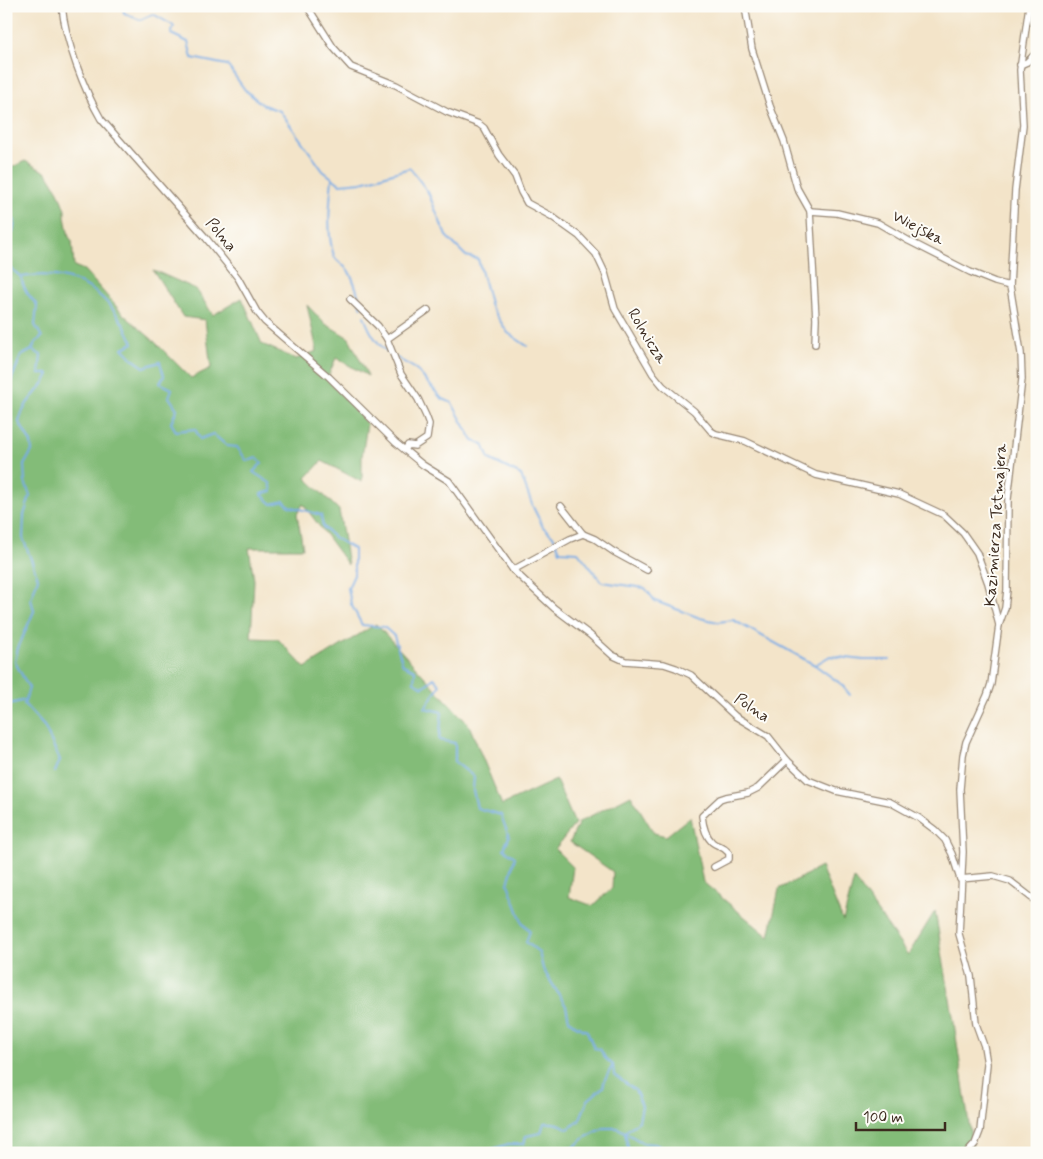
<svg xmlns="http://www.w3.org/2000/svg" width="1043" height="1159" viewBox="0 0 1043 1159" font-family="Mynerve,sans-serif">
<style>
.forest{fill:#83bc78;stroke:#5f734b}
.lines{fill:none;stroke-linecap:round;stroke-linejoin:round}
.stream{stroke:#78ace5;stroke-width:2}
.minor-casing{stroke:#978774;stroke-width:8}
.minor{stroke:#fff;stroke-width:5.5}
.labels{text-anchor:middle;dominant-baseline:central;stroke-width:4;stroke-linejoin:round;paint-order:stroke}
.street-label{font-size:16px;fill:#3b2a1e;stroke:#fdfcf7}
</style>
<rect width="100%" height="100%" fill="#fdfcf7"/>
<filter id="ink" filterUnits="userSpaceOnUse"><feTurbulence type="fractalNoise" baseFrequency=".02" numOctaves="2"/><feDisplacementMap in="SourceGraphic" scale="10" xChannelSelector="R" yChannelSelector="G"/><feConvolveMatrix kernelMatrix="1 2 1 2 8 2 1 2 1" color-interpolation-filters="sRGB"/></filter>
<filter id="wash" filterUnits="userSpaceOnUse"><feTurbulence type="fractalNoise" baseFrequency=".0096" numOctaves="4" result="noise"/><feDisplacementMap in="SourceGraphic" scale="20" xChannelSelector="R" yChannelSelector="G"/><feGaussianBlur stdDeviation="1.12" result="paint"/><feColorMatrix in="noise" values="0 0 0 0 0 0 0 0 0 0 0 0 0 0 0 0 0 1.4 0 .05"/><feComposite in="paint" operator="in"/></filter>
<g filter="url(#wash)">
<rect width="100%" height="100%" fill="#f3e4c9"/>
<!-- forest -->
<polygon class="forest" points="25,161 47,173 58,191 65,210 65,217 69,237 72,241 74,266 84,270 123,314 154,341 191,378 211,368 205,320 183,317 153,270 196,289 213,315 242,298 262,344 296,359 317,351 307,305 324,323 349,338 368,376 336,358 327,379 367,424 362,457 362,482 322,461 306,478 339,510 348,565 303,504 297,514 303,548 249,548 254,580 251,638 278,639 305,668 376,624 469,725 502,805 556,780 575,824 555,849 573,867 569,897 593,906 612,888 613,872 570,842 579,822 631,795 654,833 666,836 690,817 703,882 769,937 779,889 821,867 843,921 854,879 908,955 935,911 953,1016 973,1151 975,1153 6,1153 6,170"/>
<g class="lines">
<!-- stream -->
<g class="stream">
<polyline points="123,6 124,13 140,20 153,14 174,26 171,34 188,42 192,58 227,65 245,90 263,105 280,111 323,171 340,184 362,182 410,168 428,192 446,236 466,256 478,259 491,307 508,333 527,346"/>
<path d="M332,178C330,203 326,232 334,256C337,262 344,265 348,270C355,281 358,294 361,307"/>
<polyline points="6,189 11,202 8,214 15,221 13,232 6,235"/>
<path d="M6,264L21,277C77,268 111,294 133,343L123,348L134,360L144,367L160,362L164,376L160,383L172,389L169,397L177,409L171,423L176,431L195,429L200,439L213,434L227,446L237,447L247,461L257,458L262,463L253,472L270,483L272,491L261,494L272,504L284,501L289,506L321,515L323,527L335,538L354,549V575L348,588L351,604L362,625L384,627L394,636L403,665L415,670L414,682L423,687L434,678L440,685L425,708L442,712L439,740L455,743V762L474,777L473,790L477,808L501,815L509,837L504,849L515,857L508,884L522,922L530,931L526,942L539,952L543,969L566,1006L569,1020L576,1026L587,1031L594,1048L600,1049L605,1058L613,1065L614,1075L635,1090L642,1106L639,1121L625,1132L629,1153"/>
<path d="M21,277C23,289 29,296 37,305L35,325L42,337L35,343L32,350L41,355L39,374H49C40,394 25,397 19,422L31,443L32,451L24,465L25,482L30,496L24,515L23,538L38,578L31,599L34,611L18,648L15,662L29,688L24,704L44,726L60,760L55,772"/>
<path d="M364,316C369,331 378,346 391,354"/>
<polyline points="397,358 416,369 441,398 452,403 473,441 483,444 489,459 521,475 533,507 543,527 553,536 560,551 578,552 602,582 645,588 655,601 700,618 718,622 733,620 815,665 830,656 863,660 890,660"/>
<polyline points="6,393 21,356 32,350"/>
<polyline points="815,665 841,684 850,695"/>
<polyline points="6,705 25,700"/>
<path d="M482,1153L508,1144H524L526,1136L541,1133L544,1123C553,1122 560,1123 568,1129L579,1121L588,1100L603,1087L605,1079L613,1065"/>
<polyline points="571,1153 571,1149 586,1137 604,1128 618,1128 643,1143 655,1144 672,1153"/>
</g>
</g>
</g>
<g filter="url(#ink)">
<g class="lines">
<defs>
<g id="minor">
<path d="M62,6C65,40 84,90 101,119L206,238L238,278L257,312L265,322L329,377L395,442L423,465L449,481L513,570L554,608L590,635L612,655L625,661L664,664L676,668L691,675L735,716L768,736L787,760L808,780L836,791L890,802L919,818L935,830L945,840L952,854L960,879"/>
<polyline points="307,6 333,47 351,67 396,85 447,112 479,124 484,128 499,155 515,176 521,192 527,203 551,216 579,236 596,254 605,273 615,309 653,374 663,386 694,411 711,431 716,434 745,441 816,475 899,494 944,515 963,533 977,553 988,583 999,625"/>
<polyline points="745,6 752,49 770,106 784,141 797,188 810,211 816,319 815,344"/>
<polyline points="1020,65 1027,62 1037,52"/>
<polyline points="810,211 837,213 878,223 909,241 970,272 995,282 1010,286"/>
<polyline points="350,299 378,326 387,339 401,374 418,399 426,416 429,424 427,438 415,446 408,445 405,450"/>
<polyline points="387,339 428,310"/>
<polyline points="561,506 583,534 595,539 614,552 647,570"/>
<polyline points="513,570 570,539 583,534"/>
<path d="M714,867L729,859V853C722,845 718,847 712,842C705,835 703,826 702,816L720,799L726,797L748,793L758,788L787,760"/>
<polyline points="960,879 993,876 1010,881 1037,902"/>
<polyline points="967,1153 975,1144 980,1131 987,1064 984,1046 976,1024 971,976 959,934 963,852 960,789 963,755 966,742 987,696 991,684 999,625 1005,608 1007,590 1008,499 1022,379 1021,353 1010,286 1015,190 1023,125 1020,70 1029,6"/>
</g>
</defs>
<!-- minor casing -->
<use href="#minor" class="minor-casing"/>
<!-- minor -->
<use href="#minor" class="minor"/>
</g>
</g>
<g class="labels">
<!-- street labels -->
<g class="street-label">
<text transform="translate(918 228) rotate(28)">Wiejska</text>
<text transform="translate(221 235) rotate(50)">Polna</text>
<text transform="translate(647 336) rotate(59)">Rolnicza</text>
<text transform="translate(996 525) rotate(-86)">Kazimierza Tetmajera</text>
<text transform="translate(752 708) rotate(34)">Polna</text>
</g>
</g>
<!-- margin -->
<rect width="1043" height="1159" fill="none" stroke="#fdfcf7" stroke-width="25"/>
<!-- scale -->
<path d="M856 1122v8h89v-8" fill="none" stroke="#3b2a1e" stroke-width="2.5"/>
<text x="863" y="1122" font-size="15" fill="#3b2a1e" stroke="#fdfcf7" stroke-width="4" paint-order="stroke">100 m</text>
</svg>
